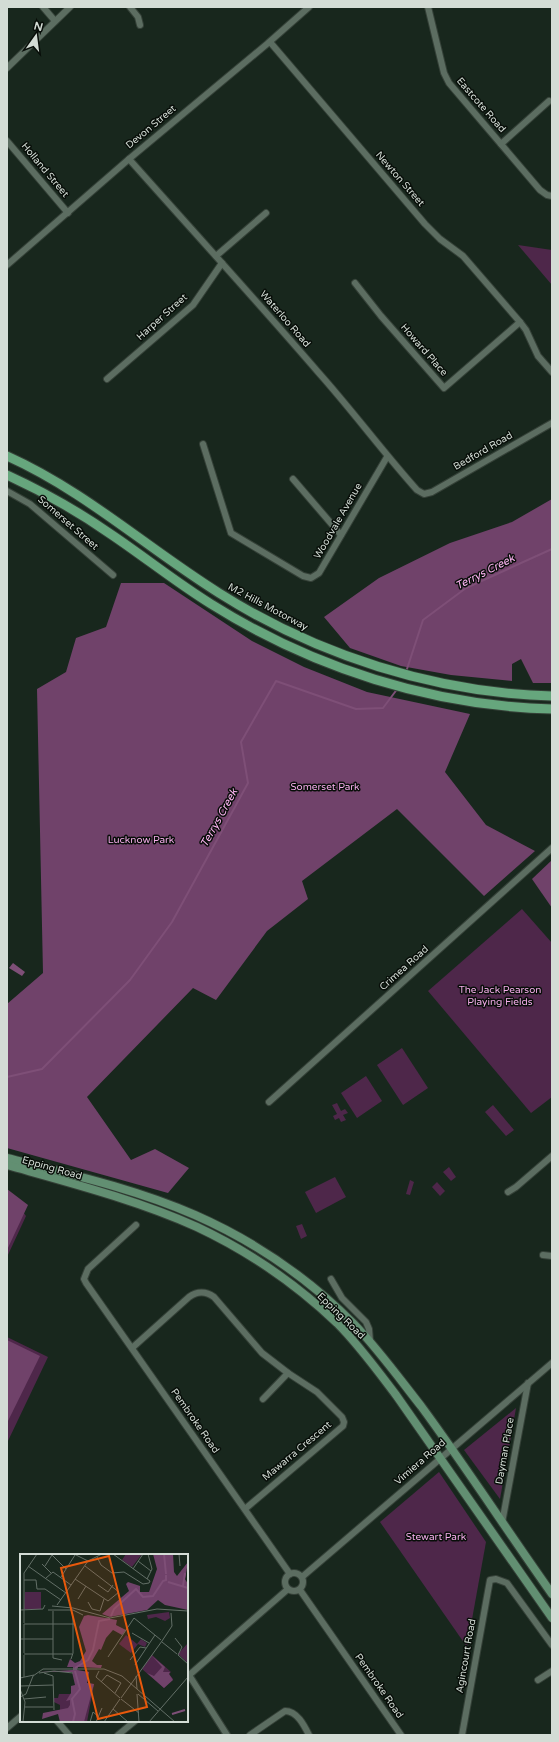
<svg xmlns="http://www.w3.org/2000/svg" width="559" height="1742" viewBox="0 0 559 1742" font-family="'Varela Round',sans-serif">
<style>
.green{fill:#4e274a}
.forest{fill:#70426a}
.water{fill:#7e4f77}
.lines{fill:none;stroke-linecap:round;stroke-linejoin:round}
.stream{stroke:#7e4f77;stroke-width:2}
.minor-casing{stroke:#354138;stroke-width:8}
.major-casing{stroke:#354138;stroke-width:10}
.highway-casing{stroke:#354138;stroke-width:11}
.minor{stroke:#5c6d61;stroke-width:6}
.major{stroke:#628f72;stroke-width:8}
.highway{stroke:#66a67d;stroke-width:9}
.labels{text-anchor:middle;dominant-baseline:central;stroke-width:3;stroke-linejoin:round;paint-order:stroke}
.street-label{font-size:10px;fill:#d3dcd5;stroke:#080e09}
.park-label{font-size:10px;fill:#f5adeb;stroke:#080e09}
.water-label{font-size:11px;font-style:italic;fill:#fcb3f1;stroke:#080e09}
.inset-river{fill:none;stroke:#7e4f77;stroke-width:2}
.inset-road{fill:none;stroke:#636f67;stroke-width:1}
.view{fill:#e8590c;fill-opacity:0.15;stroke:#e8590c;stroke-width:2}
.inset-edge{fill:none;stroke:#d3dcd5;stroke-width:2}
</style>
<rect width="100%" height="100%" fill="#18271d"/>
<!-- green -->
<g class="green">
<polygon points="518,245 552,250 552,285"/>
<polygon points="522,909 552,943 552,1097 531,1113 428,991"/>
<polygon points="402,1048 428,1088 403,1105 377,1065"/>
<polygon points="366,1076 382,1101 357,1118 341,1093"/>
<polygon points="337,1103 341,1111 345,1109 348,1113 343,1115 346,1120 341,1122 339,1118 335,1120 333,1116 337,1114 332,1105"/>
<polygon points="493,1105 514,1130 506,1136 485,1112"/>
<polygon points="449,1167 456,1177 451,1181 443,1172"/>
<polygon points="335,1177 346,1197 316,1213 305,1192"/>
<polygon points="410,1180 414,1182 410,1195 406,1194"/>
<polygon points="437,1182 445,1191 440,1196 432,1187"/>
<polygon points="7,1190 26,1216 7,1257"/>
<polygon points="302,1224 307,1236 301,1239 296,1226"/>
<polygon points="7,1337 48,1357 7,1443"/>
<polygon points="516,1408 500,1499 464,1450"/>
<polygon points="439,1472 486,1542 467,1647 380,1522"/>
</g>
<!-- forest -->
<g class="forest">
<polygon points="552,499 552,683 533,683 521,659 512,664 512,681 451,675 401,666 350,648 324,617 379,578 450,543 512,522"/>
<polygon points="121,583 164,583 252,641 304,667 367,692 470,714 445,772 486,825 535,851 484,896 397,809 302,881 308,899 267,931 216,1000 193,988 87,1097 131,1160 155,1149 189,1168 168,1193 7,1148 7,1004 43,973 37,689 66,672 76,638 106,627"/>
<polygon points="552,860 552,908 532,879"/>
<polygon points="7,1189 28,1205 7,1250"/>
<polygon points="7,1340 40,1356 7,1423"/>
</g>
<!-- water -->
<polygon class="water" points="13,963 25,972 22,976 9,968"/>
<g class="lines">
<!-- stream -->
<g class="stream">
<polyline points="406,672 423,620 466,588 552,549"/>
<polyline points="7,1077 42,1069 130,980 172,922 248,783 241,742 276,681 356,709 383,708 398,688"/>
</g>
<defs>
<g id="minor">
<polyline points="43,7 55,21"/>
<polyline points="130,7 138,17 140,25"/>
<polyline points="428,7 444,73 449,83 540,190 547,195 552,196"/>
<polyline points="270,42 425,224 440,239 463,256 520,322 526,330 538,356 552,372"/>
<polyline points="7,68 70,7"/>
<polyline points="7,141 68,213"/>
<polyline points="501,144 549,101"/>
<path d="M129,159C192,230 256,300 318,372C352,410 383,452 417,490L424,494L432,492L552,423"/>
<polyline points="216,256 266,213"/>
<polyline points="7,265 129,159 267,44 309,7"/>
<polyline points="355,283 381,316 444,388 520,322"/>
<polyline points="107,379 193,305 222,263"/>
<polyline points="203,444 231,533 303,576 311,578 319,573 387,457"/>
<polyline points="293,479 341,535"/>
<polyline points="7,491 30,504 113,575"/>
<polyline points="269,1102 552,848"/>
<polyline points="508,1192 516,1187 552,1156"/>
<polyline points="136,1225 88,1269 84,1279 86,1283 290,1574"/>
<polyline points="543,1255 552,1256"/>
<polyline points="331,1279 342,1298 366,1322 369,1329 370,1341"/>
<path d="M132,1348L189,1297C197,1291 206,1291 214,1297L262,1353L288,1373L317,1392L342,1417L344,1422L343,1426L245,1509"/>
<polyline points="263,1399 288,1373"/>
<polyline points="502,1523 528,1383"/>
<circle cx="294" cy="1582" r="9"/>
<polyline points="302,1577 552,1363"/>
<polyline points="300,1590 401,1735"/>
<polyline points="189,1675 227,1735"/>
<polyline points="187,1677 288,1589"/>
<polyline points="538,1680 552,1671"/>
<polyline points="57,1721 69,1735"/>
<polyline points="7,1728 21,1716"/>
<polyline points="118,1735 135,1721"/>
<path d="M250,1735L285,1711C297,1711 304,1725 309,1735"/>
<polyline points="462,1735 490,1580 496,1579 507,1583 552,1645"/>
</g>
<g id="major">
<path d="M7,1158C70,1174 136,1189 195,1215C254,1241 308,1278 354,1324C378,1349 399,1378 421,1406C466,1467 508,1532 552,1594"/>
<path d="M7,1165C71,1183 137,1200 197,1227C248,1251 296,1284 337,1323C359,1345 377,1370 396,1395L552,1618"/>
</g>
<g id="highway">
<path d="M7,456C85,491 147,548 219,593C317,655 435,693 552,696"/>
<path d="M7,475C44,492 79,512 112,535C146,558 177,583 211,604C313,668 432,706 552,709"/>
</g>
</defs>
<!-- minor casing -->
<use href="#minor" class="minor-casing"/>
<!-- major casing -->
<use href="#major" class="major-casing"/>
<!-- highway casing -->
<use href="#highway" class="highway-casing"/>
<!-- minor -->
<use href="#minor" class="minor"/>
<!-- major -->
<use href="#major" class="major"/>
<!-- highway -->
<use href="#highway" class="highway"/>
</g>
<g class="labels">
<!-- street labels -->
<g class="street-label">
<text transform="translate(481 105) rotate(49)">Eastcote Road</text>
<text transform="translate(151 127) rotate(-40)">Devon Street</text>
<text transform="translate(45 170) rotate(50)">Holland Street</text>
<text transform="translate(400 179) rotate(49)">Newton Street</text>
<text transform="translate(162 317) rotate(-42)">Harper Street</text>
<text transform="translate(285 319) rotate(49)">Waterloo Road</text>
<text transform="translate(424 350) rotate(49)">Howard Place</text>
<text transform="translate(483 451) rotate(-30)">Bedford Road</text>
<text transform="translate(338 521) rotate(-60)">Woodvale Avenue</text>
<text transform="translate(68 523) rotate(41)">Somerset Street</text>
<text transform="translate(268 607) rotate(28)">M2 Hills Motorway</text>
<text transform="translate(404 968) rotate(-42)">Crimea Road</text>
<text transform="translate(52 1168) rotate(16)">Epping Road</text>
<text transform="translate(341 1316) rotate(44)">Epping Road</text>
<text transform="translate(195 1421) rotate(55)">Pembroke Road</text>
<text transform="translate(297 1451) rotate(-40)">Mawarra Crescent</text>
<text transform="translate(505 1451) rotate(-80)">Dayman Place</text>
<text transform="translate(420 1462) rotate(-41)">Vimiera Road</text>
<text transform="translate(466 1656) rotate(-80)">Agincourt Road</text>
<text transform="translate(379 1686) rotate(55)">Pembroke Road</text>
</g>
<!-- park labels -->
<g class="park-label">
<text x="325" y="787">Somerset Park</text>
<text x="141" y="840">Lucknow Park</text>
<text x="500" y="990">The Jack Pearson<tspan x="500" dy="12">Playing Fields</tspan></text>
<text x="436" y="1537">Stewart Park</text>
</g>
<!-- water labels -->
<g class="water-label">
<text transform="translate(485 572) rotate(-27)">Terrys Creek</text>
<text transform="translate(219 818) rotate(-61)">Terrys Creek</text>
</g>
</g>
<!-- overview -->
<g transform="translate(20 1554)">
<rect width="168" height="168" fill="#18271d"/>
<path d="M106,0H122L112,13L102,6ZM5,38H21V55H4ZM149,58L150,64L145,67L136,63L128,65L127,61ZM106,81L117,90L121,85L127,89L125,93L118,90L111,99L99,90ZM168,89V109L158,100ZM132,101L151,118L149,120L153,125L144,134L122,115ZM66,116L69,119L67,129L74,130L67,168H40V151L34,148V144H38L39,140H57Z" fill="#4e274a"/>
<path d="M133,0H153L154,18L157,22L168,8L165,25L168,30V56L145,51L138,46L127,56L90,63L82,60L109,37L106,30L108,28L120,32V38H129L137,15ZM68,61L97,66L96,71L106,76L102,81L93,76L86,84L81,96L79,95L72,107L77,111H82L81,114L58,113L57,116L69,118L67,129L74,130L64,168H40L38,160L22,165L23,159L48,154L50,151V146L46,147L51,139V132L55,131L52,118H20L53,116V113H47L50,105L55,109L60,107L66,97L59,73L64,62ZM132,102L145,113L143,118H150L149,120L153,126L144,134L127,119L134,122L142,113Z" fill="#70426a"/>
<path class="inset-river" d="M144,0L146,20M148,28L168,34M163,32L165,19M91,62L94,55L116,35L123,43L133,42L143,27L146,26V21M55,114L68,106L73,96L79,67L90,65M152,160L165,156M53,168L55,160L52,145L60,135L55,117"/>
<path class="inset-road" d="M31,0L46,15M54,0L68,7L82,0M159,0L160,12M77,3L81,11L92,19L104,18L123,30L129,29L130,27L93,0M118,7L131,17M22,10L31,19M8,12L46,39M25,12L32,1M113,15L123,0M41,23L55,1M26,24L33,18L51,31M55,25L88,47L99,38L65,12M127,25L132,15L128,0M4,26H16L17,35H25L41,46M78,31L88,38L93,31M58,45L66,32M68,48L72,55L80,57L84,45M37,51L68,7M32,52L53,54L90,64L137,55L168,57M0,56L23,55L25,51M28,56H53L63,61M33,57V104L42,106M4,69V19L17,0M4,70H54M4,70V99M112,79L129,89M155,84L162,93L158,101M0,85H33M142,87L152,72L151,59M142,88L157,100M4,100H52M4,101V123M158,101L168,110M88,103L114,64L141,86M51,105L53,99V63M110,106L120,93L126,94M115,111L135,81M79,117L76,123L100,144M19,119L34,117L53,119M24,119L33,122L34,156M116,122L117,135M0,124L14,121M81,128L87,121L101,129L95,139M0,132L33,131M0,135L5,148L3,168M117,140L119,168M118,140L138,157M0,143L6,140L13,122L23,115H84L102,122L155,168M101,144L142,87M4,145L26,143M101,145L119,159M5,153H33M93,155L108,168M70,168L73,158L79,163M76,168L82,154M84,168L100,145M129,168L168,123"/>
<path class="view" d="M89,2L127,153L78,165L41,14Z"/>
<rect width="168" height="168" class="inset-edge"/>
</g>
<!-- border -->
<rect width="559" height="1742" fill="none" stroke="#d3dcd5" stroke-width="16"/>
<!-- north arrow -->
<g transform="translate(36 36) rotate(14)" stroke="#080e09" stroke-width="3" paint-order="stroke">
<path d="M0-3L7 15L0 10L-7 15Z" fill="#d3dcd5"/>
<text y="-6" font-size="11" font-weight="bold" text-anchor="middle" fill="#d3dcd5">N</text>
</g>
</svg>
